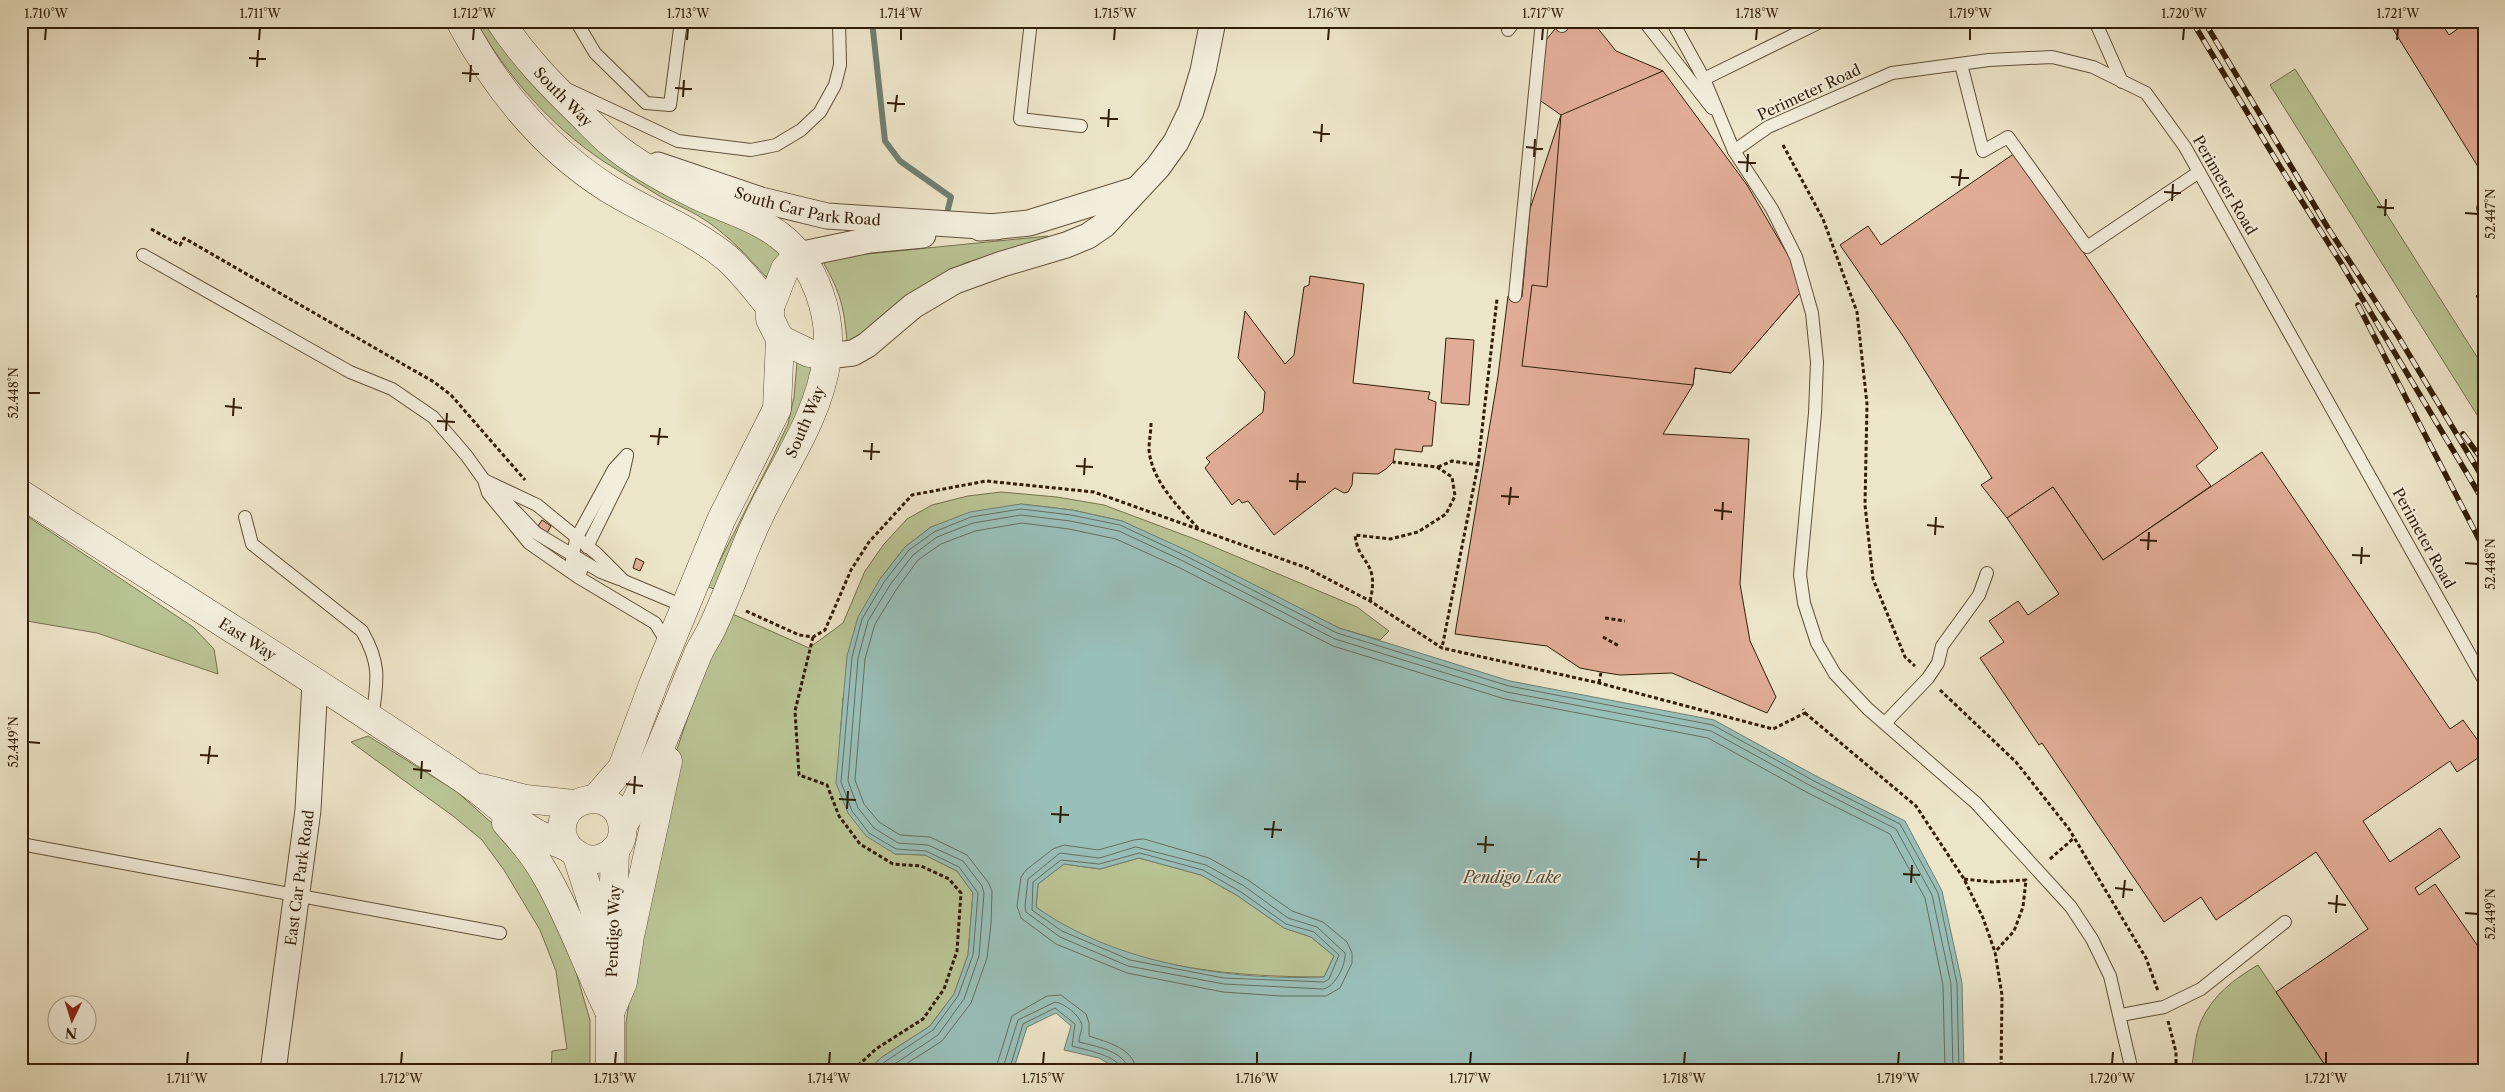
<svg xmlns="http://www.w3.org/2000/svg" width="2505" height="1092" viewBox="0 0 2505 1092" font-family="'Libre Caslon Text',serif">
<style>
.green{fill:#bac495;stroke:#76714e}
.water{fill:#99bfb9;stroke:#6f7f72;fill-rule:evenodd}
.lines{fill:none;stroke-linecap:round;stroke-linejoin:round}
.shore{stroke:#656e60;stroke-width:1}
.stream{stroke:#6f7f72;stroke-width:6}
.building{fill:#e1ac97;stroke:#311e07}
.service-casing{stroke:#605038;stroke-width:14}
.minor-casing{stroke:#605038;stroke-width:27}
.tertiary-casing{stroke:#605038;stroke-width:29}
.path{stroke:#311e07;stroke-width:3;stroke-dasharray:4 2.5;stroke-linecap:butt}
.service{stroke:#f3eedc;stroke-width:12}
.minor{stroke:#f3eedc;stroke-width:25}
.tertiary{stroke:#f3eedc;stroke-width:28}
.rail-casing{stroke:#311e07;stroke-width:5.5}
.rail{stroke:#f3eedc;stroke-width:4;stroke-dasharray:11;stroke-linecap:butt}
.ticks{fill:none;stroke:#311e07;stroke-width:2}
.labels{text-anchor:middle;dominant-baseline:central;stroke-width:4;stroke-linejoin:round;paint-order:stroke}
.street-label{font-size:15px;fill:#311e07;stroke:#f3eedc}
.water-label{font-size:16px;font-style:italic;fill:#504e3c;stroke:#f3eedc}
.neatline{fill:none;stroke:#311e07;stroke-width:2}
.ticks-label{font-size:12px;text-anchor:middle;fill:#311e07}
</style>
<rect width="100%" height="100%" fill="#ede5c9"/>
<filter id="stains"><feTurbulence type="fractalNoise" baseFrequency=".004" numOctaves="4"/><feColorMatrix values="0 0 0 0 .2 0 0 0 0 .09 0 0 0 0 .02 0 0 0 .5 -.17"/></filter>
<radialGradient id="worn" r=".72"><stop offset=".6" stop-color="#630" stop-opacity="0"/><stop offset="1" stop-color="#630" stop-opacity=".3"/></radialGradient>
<!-- green -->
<g class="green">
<path d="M476,21H484L501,46L783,254L766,277C748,257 731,238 708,222C694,212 677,205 661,197C642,185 622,173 603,161C551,126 506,75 476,21Z"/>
<polygon points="2295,69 2484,368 2484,426 2270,85"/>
<path d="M1048,236V239L965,263L914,291L854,341H847C844,309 841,293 824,264L827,258Z"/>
<polygon points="797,362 817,368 812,386 716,590 707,586 770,462 788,424 794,397"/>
<polygon points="1001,492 1057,497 1104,505 1200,541 1357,607 1389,631 1380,640 1339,628 1122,521 1072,510 1021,504 931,527 905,547 880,579 843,698 840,738 895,854 925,855 957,871 973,893 968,955 954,994 930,1026 882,1057 867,1071 626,1071 626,1023 643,904 674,758 714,640 728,612 809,648 843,623 865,571 884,544 907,519 932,505 968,496"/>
<polygon points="21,512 193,627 214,649 218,674 97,633 21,620"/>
<polygon points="368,736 456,791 503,833 559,914 590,1020 590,1071 551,1071 552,1051 567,1049 556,971 540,930 504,870 482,840 453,816 351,742"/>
<path d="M1139,858L1201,875L1238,896L1284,928L1311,937L1334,956L1324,977C1239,977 1140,969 1064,927C1055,921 1045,914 1036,907L1038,884L1064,864L1100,869Z"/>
<path d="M2258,965L2329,1071H2191C2194,1055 2195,1035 2201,1021C2213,995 2234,979 2258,965Z"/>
</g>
<!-- water -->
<path class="water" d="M1021,504L1072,510L1122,521L1188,551L1339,628L1510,681L1714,720L1816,776L1905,821L1942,891L1962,983L1964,1071H1121L1099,1058L1064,1050L1071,1026L1056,1013L1027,1027L1013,1071H867L882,1057L930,1026L954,994L968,955L973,893L957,871L925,855L895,854L866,836L848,813L836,783L847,656L858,617L880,579L905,547L931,527L970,512ZM1139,858L1201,875L1238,896L1284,928L1311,937L1334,956L1324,977C1229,981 1114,963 1036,907L1038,884L1064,864L1100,869Z"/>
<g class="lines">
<!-- shore -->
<g class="shore">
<polygon points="1144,839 1209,858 1248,880 1292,911 1323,922 1347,942 1352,953 1352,963 1340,988 1326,996 1281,996 1223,992 1127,973 1056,944 1021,918 1017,906 1021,877 1026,870 1053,849 1064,845 1098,850 1134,840"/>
<path d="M1136,847L1206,865L1244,886L1288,918L1317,927L1345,953C1346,965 1335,987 1323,989L1224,984L1128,966L1060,937L1026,912L1025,906L1028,879L1060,853L1099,858Z"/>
<polygon points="1140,853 1203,870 1241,892 1286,924 1314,932 1339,955 1329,979 1324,982 1224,978 1130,960 1062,931 1032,910 1033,882 1061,860 1099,864"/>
<polyline points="875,1071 886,1061 933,1030 958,996 973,955 978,893 959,867 926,851 896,849 869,833 852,811 841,782 852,657 862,619 884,582 909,550 934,532 971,517 1021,509 1071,515 1120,525 1186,556 1337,633 1509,686 1713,725 1814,781 1900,824 1938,893 1957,984 1959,1071"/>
<polyline points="884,1071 938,1035 964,999 979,956 984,893 982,886 963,861 928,845 898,843 874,828 858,808 848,781 858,658 868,621 890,585 913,555 937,537 973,523 1021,515 1070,521 1119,531 1183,561 1335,639 1507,692 1711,731 1811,786 1896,829 1932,895 1951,984 1953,1071"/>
<polyline points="895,1071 942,1041 971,1003 987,958 991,924 992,891 988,882 967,855 930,837 900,835 879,822 864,804 855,780 865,659 875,624 896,590 918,560 941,544 975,531 1022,523 1069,529 1116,539 1180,568 1333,646 1505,699 1708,738 1808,793 1890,834 1925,898 1943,985 1945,1071"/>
<path d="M995,1071L1012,1016L1047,996L1061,995L1086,1014L1089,1023V1036C1106,1042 1135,1048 1136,1071"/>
<path d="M1002,1071L1018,1020L1055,1002C1064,1003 1081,1016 1082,1026C1082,1031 1079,1036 1079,1042C1094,1046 1127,1051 1128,1071"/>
<path d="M1009,1071L1023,1024L1055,1008L1075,1024L1072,1046C1084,1050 1120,1055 1122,1071"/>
</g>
<!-- stream -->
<polyline class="stream" points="872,21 885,141 900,161 951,197 948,209"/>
</g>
<!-- building -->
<g class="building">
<polygon points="1592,21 1616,51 1663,71 1639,82 1688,147 1747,185 1749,241 1806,286 1731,373 1695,368 1693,385 1663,434 1749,439 1740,584 1750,641 1776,697 1767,713 1672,673 1620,675 1601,672 1580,668 1547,646 1455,634 1498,376 1508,296 1522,297 1530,209 1561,115 1538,99 1546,40 1555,29 1571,22"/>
<polygon points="2388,21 2440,21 2449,35 2469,21 2484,21 2484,167 2480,170"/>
<polygon points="1663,71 1747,185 1806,286 1731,373 1695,368 1693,385 1522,366 1532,285 1547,287 1561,115"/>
<polygon points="2015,153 2218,448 2196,466 2211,486 2103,560 2053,487 2007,518 1981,485 1992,478 1905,339 1840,245 1868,226 1881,245"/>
<polygon points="1310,276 1364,284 1353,383 1430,392 1428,399 1436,402 1432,446 1423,446 1422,452 1395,449 1393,462 1386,469 1378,474 1353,473 1352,485 1348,492 1344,493 1335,488 1274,535 1248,501 1242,503 1239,499 1232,505 1205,468 1210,462 1206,458 1263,412 1265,392 1238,358 1245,311 1285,364 1294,355 1304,287 1309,285"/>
<polygon points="2484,291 2484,309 2476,296"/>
<polygon points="1446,338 1474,340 1469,405 1441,403"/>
<polygon points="2262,452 2450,729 2463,720 2484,749 2484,754 2457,772 2450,761 2363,821 2390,862 2440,828 2460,857 2415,888 2419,895 2435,884 2484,955 2484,1071 2329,1071 2276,992 2368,929 2316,852 2216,920 2201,897 2164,922 2042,743 2039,745 1980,658 2004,642 1989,621 2018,601 2028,615 2059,594 2007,518 2053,487 2103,560"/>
<polygon points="542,520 551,526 547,533 538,526"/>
<polygon points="636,558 644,562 640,571 633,568"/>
</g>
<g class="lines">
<defs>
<g id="service">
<polyline points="576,21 595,53 646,103 670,105 681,21"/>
<polyline points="1031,21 1020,119 1081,126"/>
<polyline points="1644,21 1712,108"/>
<polyline points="1672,21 1704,79 1734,151 1772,209 1796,257 1812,313 1817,362 1815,413 1800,575 1804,603 1817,643 1835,674 1868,709 1976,803 2071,907 2092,939 2110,976 2132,1071"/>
<polyline points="2095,21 2122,82"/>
<polyline points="1562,26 1563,21"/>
<polyline points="1508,30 1515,21"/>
<polyline points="1961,64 1983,151 2008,137 2087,247 2199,172"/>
<polyline points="1704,79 1822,21"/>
<polyline points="569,90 678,141 751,150 776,145 801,130 820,112 835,85 840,65 839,21"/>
<polyline points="1734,151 1768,127 1892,73 1989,60 2052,57 2093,67 2146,93 2185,147 2484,680"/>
<polyline points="2483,208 2484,207"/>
<polyline points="143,255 350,372 392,389 433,417 466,455 484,480 488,493 529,543 578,577 655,623 669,645"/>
<polyline points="1515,296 1542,21"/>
<polyline points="484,480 537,505 597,554 624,581 686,607"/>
<polyline points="495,490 536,533 601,572 619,579"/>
<path d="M245,517L252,544L362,631C382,666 377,682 372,720"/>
<polyline points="587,547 623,474 627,455"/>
<polyline points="581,571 571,565 576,539 614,469 627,455"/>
<polyline points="1885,723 1928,678 1938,663 1942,646 1979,595 1987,573"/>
<polyline points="21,844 500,933"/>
<polyline points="2121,1015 2164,1007 2201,989 2285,922"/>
</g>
<g id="minor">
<path id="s1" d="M658,165L761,200L827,216L996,227"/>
<polyline points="980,228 1029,223 1135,190"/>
<polyline points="798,255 870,240 923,235"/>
<polyline points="827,356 853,353 867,345 913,306 955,281 1002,264 1066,245 1088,236 1104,225 1158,167 1176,142 1191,111 1203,71 1213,21"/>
<path id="s2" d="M273,1071L308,810L315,683"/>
</g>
<g id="tertiary">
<path d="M460,21C496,89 544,148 609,189C648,213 692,229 727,258C743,272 756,290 770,307V319L780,339L777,409L721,520L654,682L622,768L596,798"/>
<path id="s3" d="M500,21C523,56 550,84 580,113C590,123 601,135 612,144C635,163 664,179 690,192C720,208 753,215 780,236C815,263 833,316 827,359C818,422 778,472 753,530C739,562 727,596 712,628C708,637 702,645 698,654C674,712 653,771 623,826"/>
<polyline points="770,307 785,269 798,255"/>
<polyline points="780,339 809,353 827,356"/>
<path id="s4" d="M21,494C169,589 317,681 463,779C488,796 511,820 538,834C547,839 556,842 565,846C573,850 578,857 587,859C596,861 607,857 614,851C621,844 624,833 622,823C615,786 559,795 562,832C562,837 566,843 568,847"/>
<polyline points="482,788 526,799 574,804"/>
<path d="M506,823C520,838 535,856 545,874C571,918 587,967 610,1013"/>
<polyline points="577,856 594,909 600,947"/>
<polyline points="610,1013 623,982 630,936 668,761"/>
<path id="s5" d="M610,1071V1013L615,849"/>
</g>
</defs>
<!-- service casing -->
<use href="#service" class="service-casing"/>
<!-- minor casing -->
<use href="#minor" class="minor-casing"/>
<!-- tertiary casing -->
<use href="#tertiary" class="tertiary-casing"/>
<!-- path -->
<g class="path">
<polyline points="1783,145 1823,219 1857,312 1867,404 1865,505 1873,579 1905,657 1915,666"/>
<polyline points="151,229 180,245 184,238 434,382 451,395 525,480"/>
<path d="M1151,423C1151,432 1149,441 1149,450C1152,481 1178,507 1198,528"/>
<polyline points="1478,465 1497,299"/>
<polyline points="1438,467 1452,461 1478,465 1442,648"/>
<path d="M1370,601C1380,560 1358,565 1355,535L1390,539L1418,532L1446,514L1455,496L1452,477L1437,467L1393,462"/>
<polyline points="746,611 799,635 813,637 825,630 851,570 869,542 912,495 986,481 1094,492 1307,568 1370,601 1442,648 1599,683 1773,729 1805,713 1803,709"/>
<polyline points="1605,618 1625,621"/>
<polyline points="813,637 795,711 799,775 827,785 839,816 860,844 893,864 921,866 949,879 961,893 957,951 944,989 923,1019 876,1049 852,1071"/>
<polyline points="1603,637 1619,646"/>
<polyline points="1599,683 1601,672"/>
<polyline points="1940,690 2016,762 2069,829 2146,958 2158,991"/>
<polyline points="1805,713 1916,806 1964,879 1983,918 1995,952 2002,995 2001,1071"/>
<polyline points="2050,859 2074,838"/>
<polyline points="1964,879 1992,882 2026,880 2023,907 2014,931 1995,952"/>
<polyline points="2168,1021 2176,1052 2176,1071"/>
</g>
<!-- service -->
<use href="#service" class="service"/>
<!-- minor -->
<use href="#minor" class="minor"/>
<!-- tertiary -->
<use href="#tertiary" class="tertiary"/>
<defs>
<g id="rail">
<polyline points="2192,21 2279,165 2341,263 2484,502"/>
<polyline points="2204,21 2328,228 2398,336 2484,480"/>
<polyline points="2358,305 2484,549"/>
<polyline points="2463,434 2484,462"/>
</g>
</defs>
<!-- rail casing -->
<use href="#rail" class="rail-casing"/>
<!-- rail -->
<use href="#rail" class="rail"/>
</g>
<!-- ticks -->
<path class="ticks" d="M45,40L46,28M259,40L260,28M473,40L474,28M687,40L688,28M901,40V28M1114,40L1115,28M1328,40L1329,28M1542,40L1543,28M1756,40L1757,28M1970,40V28M2183,40L2184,28M2397,40L2398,28M249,58L266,59M257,67L258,50M462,73L479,74M470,82L471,65M675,88L692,89M683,97L684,80M887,103L905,104M895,112L897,95M1100,118L1118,119M1108,127L1109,109M1313,132L1330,134M1321,142L1322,124M1526,147L1543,149M1534,157L1535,139M1738,162L1756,163M1747,172L1748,154M1951,177L1969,178M1959,186L1961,169M2164,192L2181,193M2172,201L2173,184M2377,207L2394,208M2465,213L2478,214M2385,216L2386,199M28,393H40M225,406L242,408M233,416L234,398M437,421L455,422M446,431L447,413M650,436L668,437M658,445L660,428M863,451L880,452M871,460L872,443M1076,466L1093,467M1084,475L1085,458M1289,481L1306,482M1297,490L1298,473M1501,496L1519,497M1509,505L1511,487M1714,510L1732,512M1722,520L1723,502M1927,525L1944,527M1935,535L1936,517M2140,540L2157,541M2148,550L2149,532M2352,555L2370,556M2465,563L2478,564M2361,564L2362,547M28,742L40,743M200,755L218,756M208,764L210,746M413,769L431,771M421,779L422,761M626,784L643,786M634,794L635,776M839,799L856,800M847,809L848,791M1051,814L1069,815M1060,823L1061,806M1264,829L1282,830M1272,838L1274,821M1477,844L1494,845M1485,853L1486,836M1690,859L1707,860M1698,868L1699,851M1903,874L1920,875M1911,883L1912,865M2115,888L2133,890M2123,898L2125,880M2328,903L2346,905M2336,913L2337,895M2465,913L2478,914M187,1064L188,1052M401,1064L402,1052M615,1064L616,1052M829,1064L830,1052M1043,1064L1044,1052M1257,1064V1052M1470,1064L1471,1052M1684,1064L1685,1052M1898,1064L1899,1052M2112,1064L2113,1052M2326,1064V1052"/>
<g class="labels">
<!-- street labels -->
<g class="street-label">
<text transform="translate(1809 92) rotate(-25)">Perimeter Road</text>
<text stroke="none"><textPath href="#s3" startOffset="99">South Way</textPath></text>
<text transform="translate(2225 185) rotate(60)">Perimeter Road</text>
<text stroke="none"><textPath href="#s1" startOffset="156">South Car Park Road</textPath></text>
<text transform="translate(805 422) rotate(-67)">South Way</text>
<text transform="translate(2424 538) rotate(61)">Perimeter Road</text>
<text stroke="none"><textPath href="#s4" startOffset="269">East Way</textPath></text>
<text stroke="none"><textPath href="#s2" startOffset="195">East Car Park Road</textPath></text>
<text stroke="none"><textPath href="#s5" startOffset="140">Pendigo Way</textPath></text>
</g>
<!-- water labels -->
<g class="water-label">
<text x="1512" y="877">Pendigo Lake</text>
</g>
</g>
<!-- margin -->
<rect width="2505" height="1092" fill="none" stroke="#ede5c9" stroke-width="55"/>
<!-- north arrow -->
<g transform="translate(72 1020) rotate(184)"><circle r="24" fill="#f3eedc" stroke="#a59b87"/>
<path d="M0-4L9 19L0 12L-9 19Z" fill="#8f2418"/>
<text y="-8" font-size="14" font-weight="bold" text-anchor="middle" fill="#311e07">N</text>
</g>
<rect x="28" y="28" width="2450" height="1036" class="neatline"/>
<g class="ticks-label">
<text x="46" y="18">1.710°W</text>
<text x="260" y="18">1.711°W</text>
<text x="474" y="18">1.712°W</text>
<text x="688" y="18">1.713°W</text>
<text x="901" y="18">1.714°W</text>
<text x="1115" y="18">1.715°W</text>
<text x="1329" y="18">1.716°W</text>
<text x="1543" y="18">1.717°W</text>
<text x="1757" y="18">1.718°W</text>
<text x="1970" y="18">1.719°W</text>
<text x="2184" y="18">1.720°W</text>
<text x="2398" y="18">1.721°W</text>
<text transform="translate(2491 214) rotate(-90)" y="4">52.447°N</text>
<text transform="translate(14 393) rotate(-90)" y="4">52.448°N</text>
<text transform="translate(2491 564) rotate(-90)" y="4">52.448°N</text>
<text transform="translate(14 742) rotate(-90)" y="4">52.449°N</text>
<text transform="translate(2491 914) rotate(-90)" y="4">52.449°N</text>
<text x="187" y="1083">1.711°W</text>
<text x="401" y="1083">1.712°W</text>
<text x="615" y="1083">1.713°W</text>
<text x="829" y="1083">1.714°W</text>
<text x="1043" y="1083">1.715°W</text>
<text x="1257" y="1083">1.716°W</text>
<text x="1470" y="1083">1.717°W</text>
<text x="1684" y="1083">1.718°W</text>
<text x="1898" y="1083">1.719°W</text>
<text x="2112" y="1083">1.720°W</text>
<text x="2326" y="1083">1.721°W</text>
</g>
<rect width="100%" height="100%" filter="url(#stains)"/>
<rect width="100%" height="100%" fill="url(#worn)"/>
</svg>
